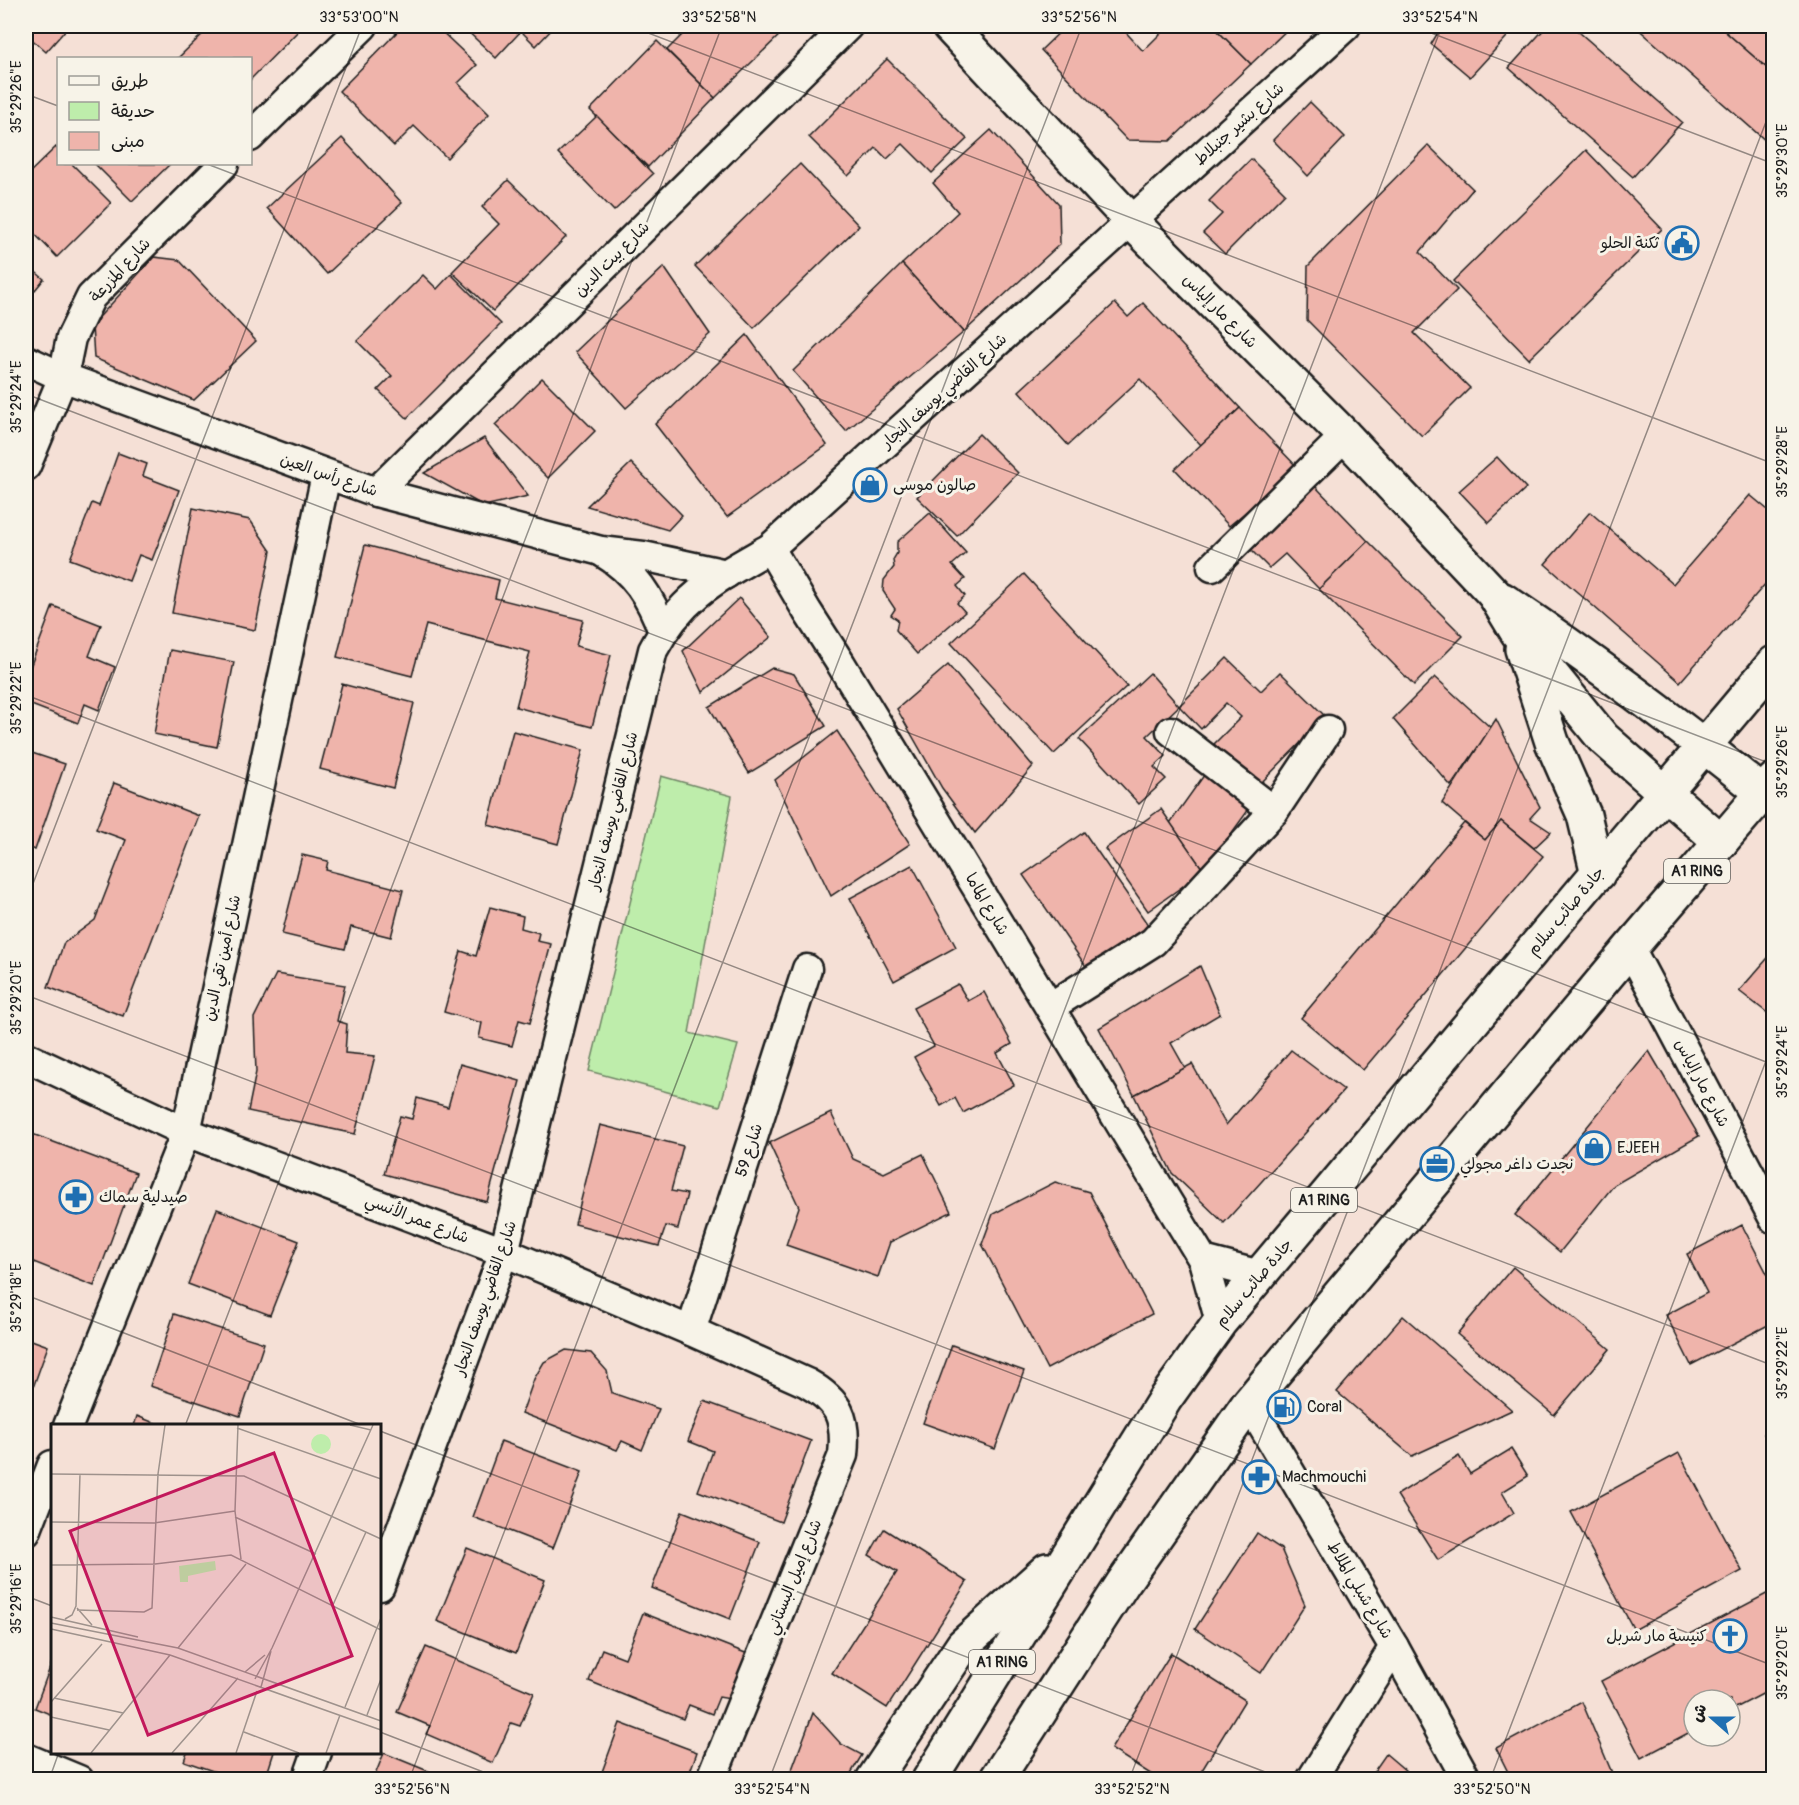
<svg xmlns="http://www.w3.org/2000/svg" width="1799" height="1805" viewBox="0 0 1799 1805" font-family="Pangolin,'Playpen Sans Arabic',sans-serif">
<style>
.green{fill:#beedab;stroke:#6d8464;stroke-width:1.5}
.building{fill:#efb4ab;stroke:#1c1c1c;stroke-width:1.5}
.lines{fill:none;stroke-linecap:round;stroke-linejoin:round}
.street-casing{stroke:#1c1c1c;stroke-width:33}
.secondary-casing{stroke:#1c1c1c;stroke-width:38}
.highway-casing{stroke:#1c1c1c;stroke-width:38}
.street{stroke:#f7f3e8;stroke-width:28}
.secondary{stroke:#f7f3e8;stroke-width:33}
.highway{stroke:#f7f3e8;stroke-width:33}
.ticks{fill:none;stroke:#1c1c1c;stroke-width:1.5;stroke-opacity:0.45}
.labels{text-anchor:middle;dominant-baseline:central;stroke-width:6;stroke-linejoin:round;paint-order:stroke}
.shield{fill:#f7f3e8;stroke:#5e5c59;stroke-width:1.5}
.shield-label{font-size:15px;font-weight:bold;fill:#1c1c1c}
.street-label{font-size:16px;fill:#1c1c1c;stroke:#f7f3e8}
.poi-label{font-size:16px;fill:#1c1c1c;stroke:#f7f3e8;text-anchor:start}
.inset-road{fill:none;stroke:#9e928c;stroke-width:1.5}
.view{fill:#c2185b;fill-opacity:0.15;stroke:#c2185b;stroke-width:3}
.inset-edge{fill:none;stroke:#1c1c1c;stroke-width:3}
.neatline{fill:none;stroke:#1c1c1c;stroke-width:2}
.ticks-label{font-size:15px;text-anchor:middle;fill:#1c1c1c}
</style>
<rect width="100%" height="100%" fill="#f5e0d6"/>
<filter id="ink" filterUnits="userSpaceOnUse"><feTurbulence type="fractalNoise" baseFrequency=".0167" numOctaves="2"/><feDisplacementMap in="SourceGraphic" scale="12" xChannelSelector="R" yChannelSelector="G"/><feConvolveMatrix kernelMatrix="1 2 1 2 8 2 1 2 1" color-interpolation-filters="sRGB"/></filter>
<g filter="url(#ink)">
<!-- green -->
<polygon class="green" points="661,776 732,796 689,1033 738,1045 720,1106 589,1071"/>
<!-- building -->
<g class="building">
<polygon points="26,26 69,26 46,52 26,34"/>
<polygon points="211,26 298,26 301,28 250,80 250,58 178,58"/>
<polygon points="403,26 436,26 477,65 458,83 489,114 447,158 414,126 394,146 339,91"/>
<polygon points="462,26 555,26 536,46 521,31 496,58"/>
<polygon points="691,26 789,26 715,98 667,50"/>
<polygon points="1066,26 1120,26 1143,51 1168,26 1213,26 1251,64 1170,141 1127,140 1041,50"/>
<polygon points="1213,26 1291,26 1251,64"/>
<polygon points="1442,26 1517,26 1470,77 1431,44"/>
<polygon points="1547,26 1572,26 1682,122 1633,177 1509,68"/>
<polygon points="1635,26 1719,26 1774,74 1774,148"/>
<polygon points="1719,26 1774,26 1774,74"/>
<polygon points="657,41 715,98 648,167 590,110"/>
<polygon points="887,59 967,139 932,173 903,144 887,159 876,148 848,176 809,137"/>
<polygon points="1310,102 1345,137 1308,176 1273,140"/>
<polygon points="597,116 653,174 614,211 558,153"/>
<polygon points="991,130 1059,204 1060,244 964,332 902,264 958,212 933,183"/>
<polygon points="342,138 402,203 327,274 267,208"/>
<polygon points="1428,145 1473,189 1420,252 1457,290 1414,333 1470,388 1422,436 1307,320 1308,266"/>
<polygon points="56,147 58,150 58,164 72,164 111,203 57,257 26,225 26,176"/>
<polygon points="1586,150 1662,229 1529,359 1453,281"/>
<polygon points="1251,159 1285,193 1225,254 1203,233 1222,214 1209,201"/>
<polygon points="95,164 170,164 132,201"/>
<polygon points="800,164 859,226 754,328 695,266"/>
<polygon points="508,180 566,237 493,311 452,272 499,224 482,207"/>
<polygon points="154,257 179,260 256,341 194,400 94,358 92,325"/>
<polygon points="26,264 44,279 26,301"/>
<polygon points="902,264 964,332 846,431 793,371"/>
<polygon points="664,267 710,334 626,408 575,352"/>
<polygon points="451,274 501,324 407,418 378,390 392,376 357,341 423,275 437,289"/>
<polygon points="1115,303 1128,317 1143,303 1240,408 1201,445 1140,379 1068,445 1019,391"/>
<polygon points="747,335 827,445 727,517 655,424"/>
<polygon points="542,378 595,431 548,478 495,425"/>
<polygon points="1240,408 1298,468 1229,526 1175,469"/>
<polygon points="979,434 1018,473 957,536 917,497"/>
<polygon points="484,438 528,496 484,506 424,473"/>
<polygon points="118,453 147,464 143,476 179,490 152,560 139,555 129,581 70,559 92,503 99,506"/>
<polygon points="1497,457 1526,488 1489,523 1459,491"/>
<polygon points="631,463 682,515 668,530 587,506"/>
<polygon points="1315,486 1368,541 1319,589 1285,554 1269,568 1251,550"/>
<polygon points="1750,495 1774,515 1774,574 1680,682 1545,564 1590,512 1673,584"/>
<polygon points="193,508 250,520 271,551 255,630 172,613"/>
<polygon points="930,513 966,553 952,565 965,579 957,586 965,596 957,603 965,612 917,654 896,630 898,620 891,615 895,609 883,591 884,580 894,567 893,560 897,553 897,542"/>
<polygon points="1368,541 1463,636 1414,685 1319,589"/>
<polygon points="365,545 499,580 495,598 583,620 576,646 611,655 592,727 516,707 530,652 426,625 412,676 337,657"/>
<polygon points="1024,574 1127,686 1054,754 951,643"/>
<polygon points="739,598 771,637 703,692 683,651"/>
<polygon points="53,606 101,625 89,656 115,667 99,710 85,704 78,723 26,703 26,678"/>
<polygon points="170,650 234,662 217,747 154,734"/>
<polygon points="1227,658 1261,691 1280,672 1326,717 1257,787 1214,744 1241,717 1226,703 1201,729 1179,706"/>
<polygon points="948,665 1033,766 975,833 942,788 897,709"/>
<polygon points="772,668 794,674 826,726 749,773 709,707"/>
<polygon points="1150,673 1179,706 1147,736 1166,756 1154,767 1166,779 1139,804 1079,739"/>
<polygon points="1435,677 1491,728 1451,786 1393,719"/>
<polygon points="342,684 414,703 393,788 320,769"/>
<polygon points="1496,719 1540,807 1530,818 1551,832 1534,848 1501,821 1485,840 1442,803"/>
<polygon points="513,731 583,750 558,844 488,825"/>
<polygon points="837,731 910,844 831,896 775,780"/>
<polygon points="26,751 65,764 35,850 26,847"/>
<polygon points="1207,771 1252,805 1204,871 1170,823"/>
<polygon points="114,783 199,816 123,1016 48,987 64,943 95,920 126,840 96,829"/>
<polygon points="1161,809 1204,871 1148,911 1105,849"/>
<polygon points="1501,821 1543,856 1363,1070 1301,1018 1464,823 1485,840"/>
<polygon points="1084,832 1155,935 1094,978 1023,875"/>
<polygon points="302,855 328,861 326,870 403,890 391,937 351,927 345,949 282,934"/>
<polygon points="912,865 956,947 894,981 850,898"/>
<polygon points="490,907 523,916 521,928 539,933 537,941 551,944 530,1023 519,1020 512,1046 479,1038 482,1023 444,1012 461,951 476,956"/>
<polygon points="1774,951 1774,1018 1739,991"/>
<polygon points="1200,966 1220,1014 1171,1043 1185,1068 1134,1095 1099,1028"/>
<polygon points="276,974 345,985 337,1021 347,1024 345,1053 375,1056 355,1134 248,1111 256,1072 254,1018"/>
<polygon points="958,984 968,1001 984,992 1012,1044 997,1053 1014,1085 963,1113 955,1098 941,1106 914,1057 934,1046 913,1008"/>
<polygon points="1291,1050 1344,1090 1224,1223 1172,1173 1134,1095 1192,1064 1226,1125"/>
<polygon points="1649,1051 1699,1136 1614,1185 1560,1252 1515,1215"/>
<polygon points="460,1064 520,1081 487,1202 384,1174 400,1116 412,1119 417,1098 448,1107"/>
<polygon points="831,1113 853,1159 884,1173 923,1154 951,1212 890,1242 878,1277 786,1245 799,1207 769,1143"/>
<polygon points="600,1125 683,1146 671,1191 687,1194 678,1229 666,1226 659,1246 575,1224"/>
<polygon points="27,1132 136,1173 94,1286 26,1259"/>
<polygon points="1055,1182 1089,1192 1152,1314 1047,1369 982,1244 993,1214"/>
<polygon points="217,1209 299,1241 270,1315 188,1284"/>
<polygon points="1742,1225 1774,1287 1774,1322 1691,1365 1666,1315 1707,1293 1687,1254"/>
<polygon points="1513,1267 1610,1349 1554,1415 1457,1334"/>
<polygon points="174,1314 264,1343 240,1416 150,1386"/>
<polygon points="1403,1316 1512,1410 1412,1456 1337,1392"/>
<polygon points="26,1338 48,1346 26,1407"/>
<polygon points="952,1345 1024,1371 995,1449 923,1423"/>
<polygon points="566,1350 591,1353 607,1371 612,1393 659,1409 642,1450 622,1441 617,1450 522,1413 534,1379 544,1362"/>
<polygon points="704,1401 811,1441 781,1522 698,1491 713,1451 688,1441"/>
<polygon points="137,1416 162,1426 134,1426"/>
<polygon points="1774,1428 1774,1451 1764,1434"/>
<polygon points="501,1441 582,1472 553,1548 473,1517"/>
<polygon points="1511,1449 1528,1476 1502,1492 1514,1513 1438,1560 1397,1495 1459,1456 1470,1474"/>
<polygon points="1679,1453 1742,1571 1634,1630 1571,1512"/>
<polygon points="682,1511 760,1542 730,1619 652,1588"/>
<polygon points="884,1529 967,1582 887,1708 832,1673 897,1572 869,1555"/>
<polygon points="1257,1533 1281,1549 1305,1605 1261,1673 1195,1629"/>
<polygon points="467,1548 545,1580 516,1653 437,1621"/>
<polygon points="1774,1590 1774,1688 1730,1711 1730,1700 1694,1700 1694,1730 1641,1758 1601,1681"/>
<polygon points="643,1613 748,1654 730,1699 719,1697 712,1714 689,1705 683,1719 589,1681 602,1649 625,1658"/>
<polygon points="426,1647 534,1693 520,1726 511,1723 493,1763 426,1734 430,1726 397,1712"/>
<polygon points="1171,1653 1245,1700 1196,1780 1160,1780 1111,1749"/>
<polygon points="52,1662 52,1715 35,1708"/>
<polygon points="1582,1702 1615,1780 1512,1780 1496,1748"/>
<polygon points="813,1713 841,1744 862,1755 847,1780 788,1780"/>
<polygon points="620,1723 697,1752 687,1780 599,1780"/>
<polygon points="187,1752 274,1752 265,1780 239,1780 184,1761"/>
<polygon points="384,1753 450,1780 373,1780"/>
<polygon points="1386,1754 1406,1771 1412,1780 1368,1780"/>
</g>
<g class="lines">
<defs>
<g id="street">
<polyline points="250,137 363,26"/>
<polyline points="26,360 63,377 376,492 601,551 643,556 726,574"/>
<polyline points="26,466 63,377 71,338 91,297 224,164"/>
<polyline points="376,492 848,26"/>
<polyline points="770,548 807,611 841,664 1203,1260 1220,1322"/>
<path d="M602,552C634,571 651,597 663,632"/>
<polyline points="1212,567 1345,436"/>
<polyline points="1171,731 1274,811"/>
<polyline points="1630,948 1774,1219"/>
<polyline points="1050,1007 1153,942 1274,811 1328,730"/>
<path d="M26,1057L186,1132L504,1252L691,1331L807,1383C839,1401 847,1418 843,1455L711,1780"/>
<polyline points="1203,1260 1260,1275"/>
<polyline points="691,1331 807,969"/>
<polyline points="1249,1403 1394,1647 1467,1780"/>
<polyline points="68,1426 186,1132 326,475"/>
<polyline points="26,1532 52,1465"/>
<path d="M380,1586L504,1252L653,650C682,595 718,578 770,548L1346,26"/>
<polyline points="26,1758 79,1780"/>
<polyline points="307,1780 317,1752"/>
<polyline points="1311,1780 1394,1647"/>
</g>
<polyline id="secondary" points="949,26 1132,222 1345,436 1494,594"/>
<g id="highway">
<polyline points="1494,594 1517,632 1603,738 1721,842"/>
<path d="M1503,600C1593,660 1679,725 1763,793"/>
<polyline points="1522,649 1552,742 1584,815 1598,874"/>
<polyline points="873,1780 963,1645 1047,1570"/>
<polyline points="929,1780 1165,1399 1220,1322 1774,663"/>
<polyline points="996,1780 1123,1583 1249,1403 1630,948 1774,780"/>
</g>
</defs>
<!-- street casing -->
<use href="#street" class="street-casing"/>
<!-- secondary casing -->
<use href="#secondary" class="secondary-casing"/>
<!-- highway casing -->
<use href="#highway" class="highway-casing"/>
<!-- street -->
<use href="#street" class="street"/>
<!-- secondary -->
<use href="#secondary" class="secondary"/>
<!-- highway -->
<use href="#highway" class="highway"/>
</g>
</g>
<!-- ticks -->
<path class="ticks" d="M630,26L1774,464M1413,26L1774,164M26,94L58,106M207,164L1774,765M26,394L1774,1065M26,695L1774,1366M26,902L362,26M26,995L1774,1666M26,1295L364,1426M185,1426L722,26M380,1431L1286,1780M26,1596L52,1606M380,1732L504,1780M49,1780L59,1752M409,1780L1082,26M769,1780L1442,26M1129,1780L1774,101M1490,1780L1774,1040"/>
<!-- icons -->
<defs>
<symbol id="civic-ring" viewBox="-11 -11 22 22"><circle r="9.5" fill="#f7f3e8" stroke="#1f6fb2" stroke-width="1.5"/><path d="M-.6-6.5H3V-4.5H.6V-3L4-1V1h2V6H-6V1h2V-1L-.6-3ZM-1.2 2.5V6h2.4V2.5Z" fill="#1f6fb2"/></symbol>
<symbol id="shop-ring" viewBox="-11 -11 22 22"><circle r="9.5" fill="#f7f3e8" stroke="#1f6fb2" stroke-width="1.5"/><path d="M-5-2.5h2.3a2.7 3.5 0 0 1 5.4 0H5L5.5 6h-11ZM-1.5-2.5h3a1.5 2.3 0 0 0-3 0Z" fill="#1f6fb2"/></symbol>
<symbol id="office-ring" viewBox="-11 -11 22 22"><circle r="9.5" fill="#f7f3e8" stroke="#1f6fb2" stroke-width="1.5"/><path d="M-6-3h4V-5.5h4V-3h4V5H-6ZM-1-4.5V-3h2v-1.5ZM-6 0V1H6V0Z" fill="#1f6fb2"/></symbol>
<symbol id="pharmacy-ring" viewBox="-11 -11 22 22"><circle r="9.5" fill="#f7f3e8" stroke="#1f6fb2" stroke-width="1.5"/><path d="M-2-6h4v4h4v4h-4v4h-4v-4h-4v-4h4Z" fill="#1f6fb2"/></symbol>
<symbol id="fuel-ring" viewBox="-11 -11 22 22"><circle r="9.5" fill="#f7f3e8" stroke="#1f6fb2" stroke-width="1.5"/><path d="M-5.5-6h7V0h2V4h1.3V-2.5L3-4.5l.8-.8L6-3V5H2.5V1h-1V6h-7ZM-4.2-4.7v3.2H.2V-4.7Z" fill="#1f6fb2"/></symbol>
<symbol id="church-ring" viewBox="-11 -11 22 22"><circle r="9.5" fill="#f7f3e8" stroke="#1f6fb2" stroke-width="1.5"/><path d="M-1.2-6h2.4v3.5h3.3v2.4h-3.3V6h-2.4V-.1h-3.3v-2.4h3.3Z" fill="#1f6fb2"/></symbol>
</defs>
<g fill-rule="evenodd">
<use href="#civic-ring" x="1663" y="224" width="38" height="38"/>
<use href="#shop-ring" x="851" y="466" width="38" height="38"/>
<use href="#shop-ring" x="1575" y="1129" width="38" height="38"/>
<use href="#office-ring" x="1418" y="1145" width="38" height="38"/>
<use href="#pharmacy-ring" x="57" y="1178" width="38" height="38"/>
<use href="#fuel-ring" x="1265" y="1388" width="38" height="38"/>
<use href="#pharmacy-ring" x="1240" y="1458" width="38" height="38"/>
<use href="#church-ring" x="1711" y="1617" width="38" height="38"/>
</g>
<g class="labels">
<!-- shield labels -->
<g class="shield">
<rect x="1664" y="859" width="66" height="24" rx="4.5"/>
<rect x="1291" y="1188" width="66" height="24" rx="4.5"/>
<rect x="969" y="1650" width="66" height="24" rx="4.5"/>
</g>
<g class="shield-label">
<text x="1697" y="871">A1 RING</text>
<text x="1324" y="1200">A1 RING</text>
<text x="1002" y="1662">A1 RING</text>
</g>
<!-- street labels -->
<g class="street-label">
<text transform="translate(1239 124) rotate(-42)">شارع بشير جنبلاط</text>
<text transform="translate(612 259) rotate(-45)">شارع بيت الدين</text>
<text transform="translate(120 270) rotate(-47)">شارع المزرعة</text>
<text transform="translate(1220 311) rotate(45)">شارع مار إلياس</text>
<text transform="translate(944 391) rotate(-42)">شارع القاضي يوسف النجار</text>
<text transform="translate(329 475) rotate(19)">شارع رأس العين</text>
<text transform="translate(613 811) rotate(-76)">شارع القاضي يوسف النجار</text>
<text transform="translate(987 904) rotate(59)">شارع الماما</text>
<text transform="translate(1566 911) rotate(-50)">جادة صائب سلام</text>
<text transform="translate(222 958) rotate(-78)">شارع أمين تقي الدين</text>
<text transform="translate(1702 1083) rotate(62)">شارع مار إلياس</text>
<text transform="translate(749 1150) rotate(-72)">شارع 59</text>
<text transform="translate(417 1219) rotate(21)">شارع عمر الأنسي</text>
<text transform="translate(1254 1283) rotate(-50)">جادة صائب سلام</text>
<text transform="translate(485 1298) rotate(-71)">شارع القاضي يوسف النجار</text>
<text transform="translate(794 1577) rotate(-68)">شارع إميل البستاني</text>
<text transform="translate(1360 1590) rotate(59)">شارع شبلي الملاط</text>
</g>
<!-- poi labels -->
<g class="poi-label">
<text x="1659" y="243" text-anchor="end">ثكنة الحلو</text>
<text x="893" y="485">صالون موسى</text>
<text x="1617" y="1148">EJEEH</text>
<text x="1460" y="1164">نجدت داغر مجولي</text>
<text x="99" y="1197">صيدلية سماك</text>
<text x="1307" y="1407">Coral</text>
<text x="1282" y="1477">Machmouchi</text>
<text x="1707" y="1636" text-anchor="end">كنيسة مار شربل</text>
</g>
</g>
<!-- overview -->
<g transform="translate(51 1424)">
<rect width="330" height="330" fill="#f5e0d6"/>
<path d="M260 20a10 10 0 1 1 20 0a10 10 0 1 1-20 0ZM164,137L165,146L137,152V158H129L128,142Z" fill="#beedab"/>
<path class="inset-road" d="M187,1L184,87L190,135M299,1L320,6M186,4L330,55M0,50L193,52L330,115M184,93L265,130M0,98L103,99L184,87M0,141L104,140L180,131L330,206M281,183L315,108M26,184L41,201M26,186L93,188L101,184L107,50L114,1M0,193L87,213M14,195L21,191L25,182L29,50M0,199L127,224L330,297M0,205L119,231L330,306M127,224L195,140M221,224L322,1M194,248L214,231M204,255L221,224M210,263L220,227M3,274L72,289M0,278L51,220M294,283L330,194M316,291L330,255M0,293L58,306M193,308L248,329M40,329L119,231M121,329L187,254M185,329L206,267M275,329L289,291"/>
<path class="view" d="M223,29L301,232L97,311L19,107Z"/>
<rect width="330" height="330" class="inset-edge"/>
</g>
<!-- margin -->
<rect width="1799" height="1805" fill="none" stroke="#f7f3e8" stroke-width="66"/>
<!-- legend -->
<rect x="57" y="57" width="195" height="108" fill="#f7f3e8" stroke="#9f9d96" stroke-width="1.5"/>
<rect x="69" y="76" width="30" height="9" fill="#f7f3e8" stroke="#9f9d96" stroke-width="1.5"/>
<text x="111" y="87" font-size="18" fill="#1c1c1c">طريق</text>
<rect x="69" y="102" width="30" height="18" fill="#beedab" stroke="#9f9d96" stroke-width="1.5"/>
<text x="111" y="117" font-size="18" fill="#1c1c1c">حديقة</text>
<rect x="69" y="132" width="30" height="18" fill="#efb4ab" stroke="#9f9d96" stroke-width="1.5"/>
<text x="111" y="147" font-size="18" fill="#1c1c1c">مبنى</text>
<!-- north arrow -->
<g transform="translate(1712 1718) rotate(291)"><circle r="28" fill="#f7f3e8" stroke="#9f9d96" stroke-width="1.5"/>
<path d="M0-4.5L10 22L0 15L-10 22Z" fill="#1f6fb2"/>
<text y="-9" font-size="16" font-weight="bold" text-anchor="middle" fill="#1c1c1c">ش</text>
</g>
<rect x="33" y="33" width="1733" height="1739" class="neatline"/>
<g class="ticks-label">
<text x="359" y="22">33°53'00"N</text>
<text x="719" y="22">33°52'58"N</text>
<text x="1079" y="22">33°52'56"N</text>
<text x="1440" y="22">33°52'54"N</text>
<text transform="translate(16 97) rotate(-90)" y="5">35°29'26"E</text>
<text transform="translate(1782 161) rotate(-90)" y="5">35°29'30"E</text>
<text transform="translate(16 397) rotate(-90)" y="5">35°29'24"E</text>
<text transform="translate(1782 462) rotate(-90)" y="5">35°29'28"E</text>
<text transform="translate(16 698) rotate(-90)" y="5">35°29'22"E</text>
<text transform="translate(1782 762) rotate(-90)" y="5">35°29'26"E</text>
<text transform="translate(16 998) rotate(-90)" y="5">35°29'20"E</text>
<text transform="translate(1782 1062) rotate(-90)" y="5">35°29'24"E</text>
<text transform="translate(16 1298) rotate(-90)" y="5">35°29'18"E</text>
<text transform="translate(1782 1363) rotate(-90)" y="5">35°29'22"E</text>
<text transform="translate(16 1599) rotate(-90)" y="5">35°29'16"E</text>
<text transform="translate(1782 1663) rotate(-90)" y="5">35°29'20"E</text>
<text x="412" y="1794">33°52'56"N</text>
<text x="772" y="1794">33°52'54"N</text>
<text x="1132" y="1794">33°52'52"N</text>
<text x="1492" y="1794">33°52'50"N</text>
</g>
</svg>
